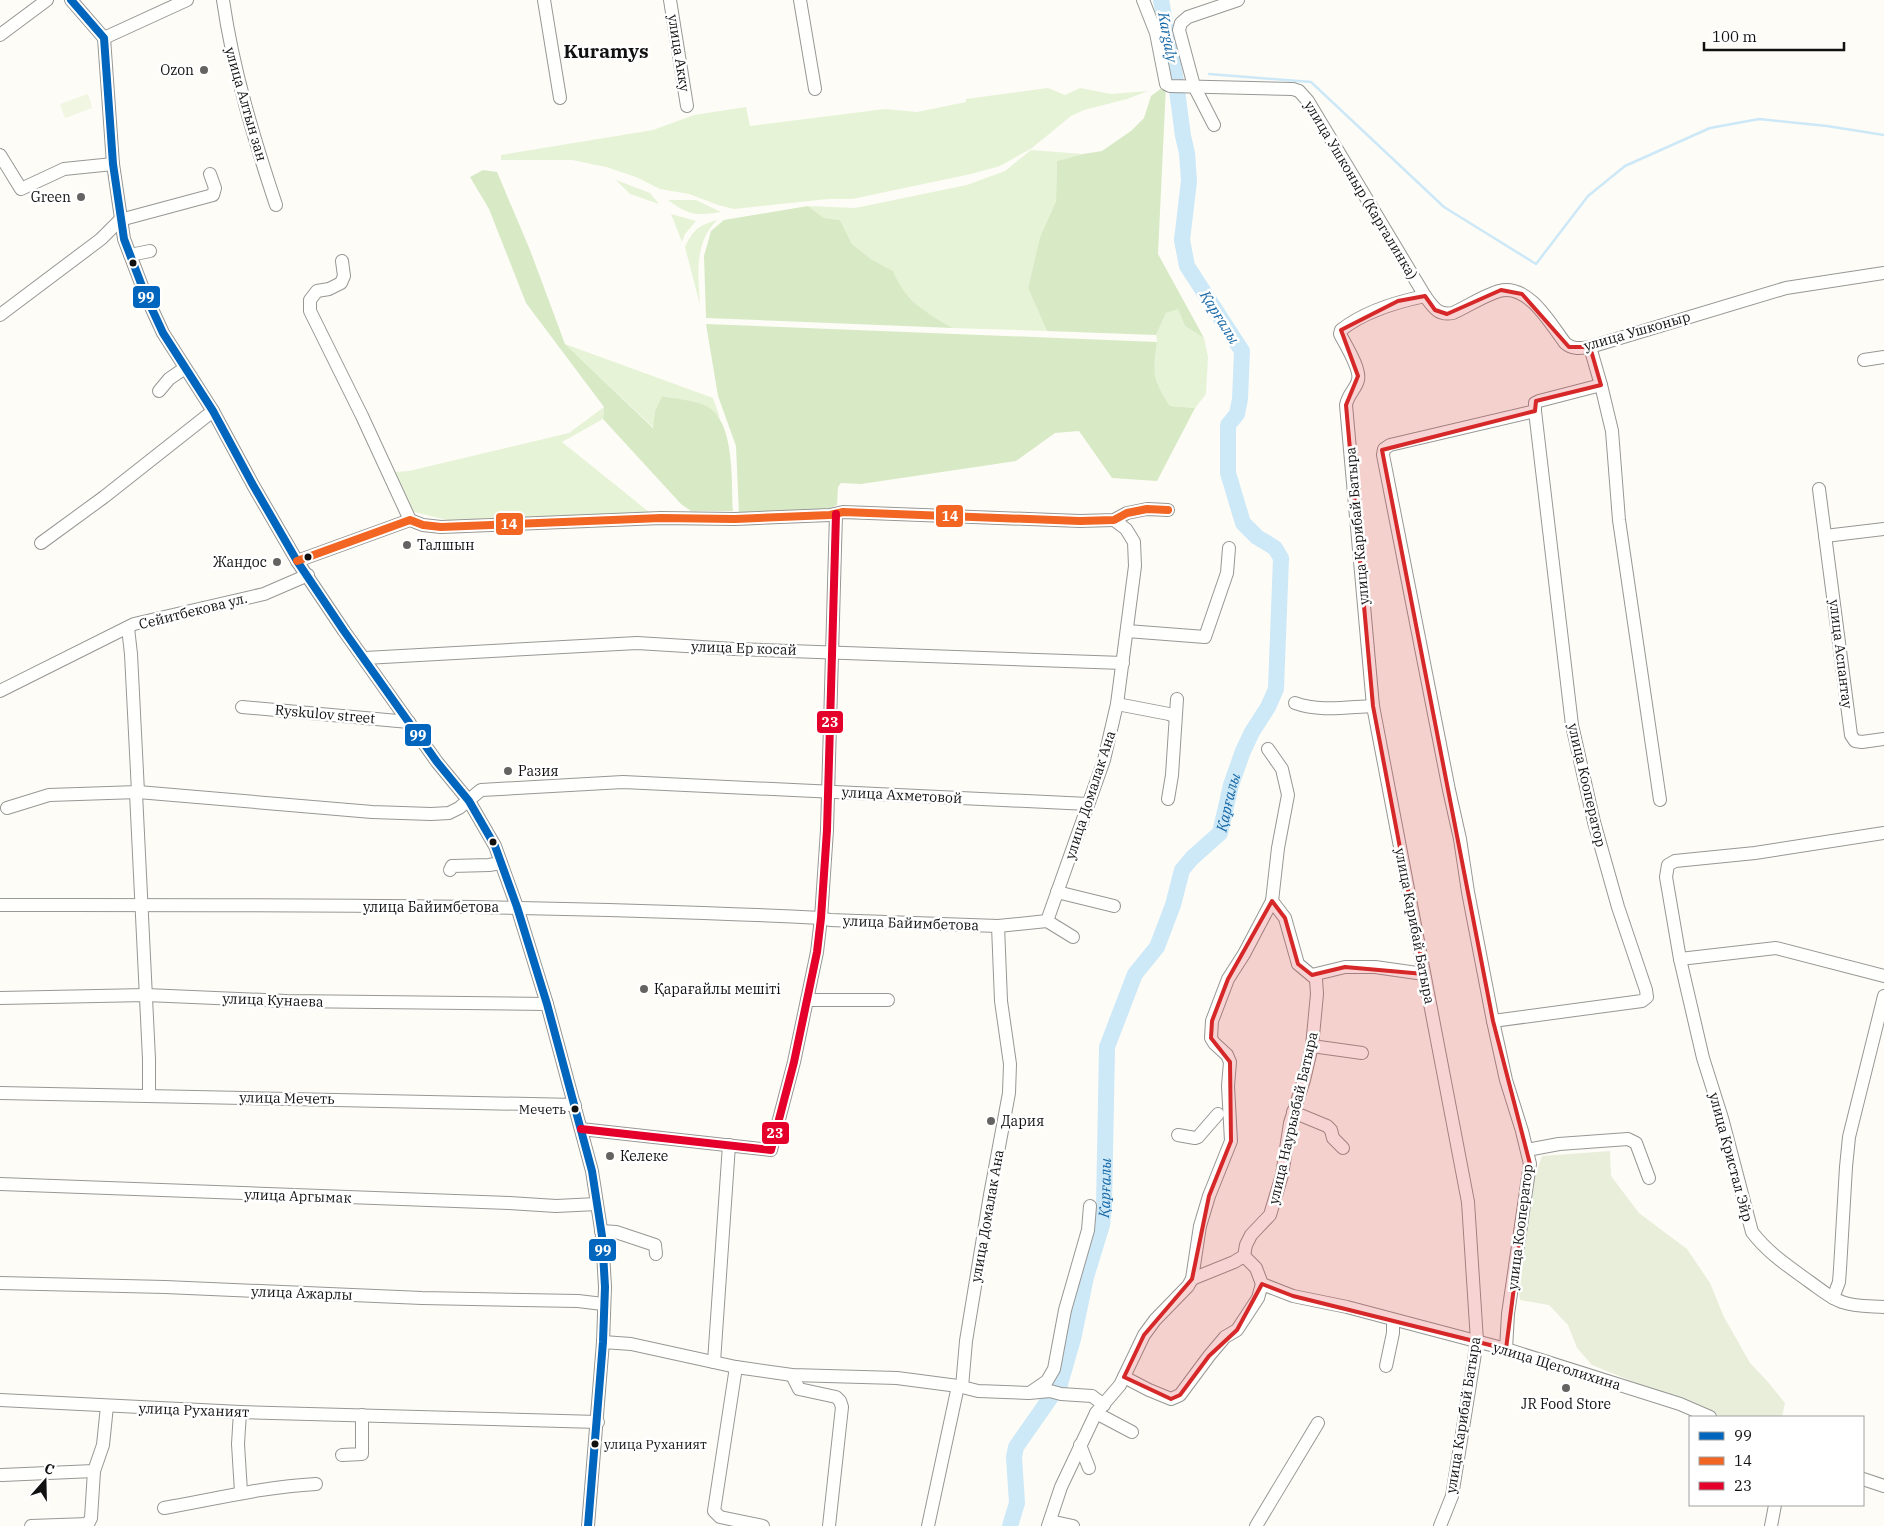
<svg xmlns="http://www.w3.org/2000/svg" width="1884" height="1526" viewBox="0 0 1884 1526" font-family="'IBM Plex Serif',serif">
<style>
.green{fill:#e7f3d7}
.forest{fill:#d8eac5}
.cemetery{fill:#e9eedb}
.pitch{fill:#f0f6e1}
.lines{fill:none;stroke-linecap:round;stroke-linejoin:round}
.stream{stroke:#cde8f7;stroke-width:2.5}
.river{stroke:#cde8f7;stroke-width:16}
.minor-casing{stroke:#979795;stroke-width:14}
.minor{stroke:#fffffe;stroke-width:12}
.bus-1-casing{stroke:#fff;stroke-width:11}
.bus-2-casing{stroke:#fff;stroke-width:11}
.bus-3-casing{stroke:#fff;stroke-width:11}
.bus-1{stroke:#0065bd;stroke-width:8}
.bus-2{stroke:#f26522;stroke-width:8}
.bus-3{stroke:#e4002b;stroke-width:8}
.marked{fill:#d62828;fill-opacity:0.2;stroke:#d62828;stroke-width:4;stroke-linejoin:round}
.poi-dot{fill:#646362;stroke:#fff;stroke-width:2}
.bus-dot{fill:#111;stroke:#fff;stroke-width:2}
.labels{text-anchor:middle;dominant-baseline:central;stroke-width:5;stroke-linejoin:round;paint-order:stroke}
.bus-label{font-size:13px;fill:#111;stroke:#fff;text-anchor:end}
.street-label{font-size:14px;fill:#111;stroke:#fff}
.poi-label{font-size:14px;fill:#111;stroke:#fff;text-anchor:start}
.water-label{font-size:15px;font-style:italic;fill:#1768a6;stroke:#fff}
.district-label{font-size:19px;font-weight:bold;fill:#111;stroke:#fff}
.line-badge{stroke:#fff;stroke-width:2}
.badge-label{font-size:14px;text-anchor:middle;font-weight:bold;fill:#fff}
</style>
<rect width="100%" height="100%" fill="#fdfcf7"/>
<!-- green -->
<g class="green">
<polygon points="1048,88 1065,95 1080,88 1111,94 1148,91 1127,99 1084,110 1071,116 1032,148 1000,166 971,174 852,199 828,199 734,209 718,205 689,194 660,189 636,177 606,167 572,160 501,160 501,155 653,130 694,115 746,107 750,126 885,109 917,112 966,102 966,99"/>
<polygon points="1031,150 1083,154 1057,161 1056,201 1040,237 1028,288 1047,331 953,328 920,309 899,286 893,271 871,259 852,244 840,220 824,218 808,206 855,208 967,185 1005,171"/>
<polygon points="616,180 650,193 659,204 630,194"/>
<path d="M668,200H696L721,212C695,216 690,216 668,200Z"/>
<polygon points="671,214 696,221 685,234 682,242"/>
<path d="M717,220C694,243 698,274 700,305L685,247C693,230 699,225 717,220Z"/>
<polygon points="1178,308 1185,326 1204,338 1208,357 1206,394 1195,408 1170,406 1158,386 1154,370 1157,342 1156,335 1166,313"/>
<polygon points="565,344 713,398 720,418 704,405 662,396 655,411 654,428"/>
<polygon points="604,407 603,419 562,442 649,512 626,516 447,520 414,512 394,472 409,471 569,433"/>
</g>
<!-- forest -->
<g class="forest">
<polygon points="1166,85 1158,254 1204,338 1185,326 1178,309 1166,313 1156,335 1047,331 1028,288 1040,237 1056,201 1057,161 1083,154 1102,151 1131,131 1144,118 1151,96"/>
<path d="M483,170L497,172L530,250L565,344L653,428L655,411L662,396C674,399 693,400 704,405C736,418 731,482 733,511H691L681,504L603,419L604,407L526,303L489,209L470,177Z"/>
<path d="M808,206L824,218L840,220L852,244L871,259L893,271C906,302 925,312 953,328L706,318L704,256L711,231L724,220Z"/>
<path d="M706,324L1157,342C1153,374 1152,378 1170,406L1195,408L1157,481L1112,478L1079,431L1055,433L1016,461L861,484L841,483L838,487L837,505L824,511L739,515L736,446L718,396Z"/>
</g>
<!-- cemetery -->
<polygon class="cemetery" points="1610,1151 1611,1176 1639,1213 1687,1249 1710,1283 1724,1317 1750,1363 1768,1382 1785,1403 1782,1417 1720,1417 1592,1365 1577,1348 1568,1325 1549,1305 1520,1300 1518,1280 1531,1187 1542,1156"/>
<!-- pitch -->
<polygon class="pitch" points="88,94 92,108 65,118 60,104"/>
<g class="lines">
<!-- stream -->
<polyline class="stream" points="1209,74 1311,82 1444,207 1536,264 1588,196 1625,166 1710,128 1759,119 1827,126 1884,135"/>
<!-- river -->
<path class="river" id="s1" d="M1010,1526L1017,1503L1014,1457L1016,1447L1060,1384L1073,1339L1086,1277L1102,1225L1104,1207L1107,1047L1135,974L1157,947L1173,905L1182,870L1192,858L1220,833L1231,785L1243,751L1252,732L1268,707L1276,689L1281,558L1275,548L1257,537L1243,523L1228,473V425L1237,414L1240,399L1242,351L1187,266L1182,240L1189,181L1187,153L1183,136L1175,75L1161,0"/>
<defs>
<g id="minor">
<polyline points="71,0 104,38 113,164 124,239 145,294 163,333 213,411 253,485 297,561 344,631 437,762 469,801 495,846 517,907 547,1004 592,1171 602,1236 605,1287 603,1342 588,1526"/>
<path d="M223,0C233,70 254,139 276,205"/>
<polyline points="544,0 560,98"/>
<polyline points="670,0 687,106"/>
<polyline points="800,0 815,89"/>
<polyline points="1143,0 1156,33 1166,84 1170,86 1293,89 1299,91 1308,101 1425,296"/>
<polyline points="0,35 47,0"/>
<polyline points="104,38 187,0"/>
<polyline points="1214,125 1194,86 1179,30 1181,23 1188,17 1238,0"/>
<polyline points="0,155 21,189 64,169 113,164"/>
<polyline points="130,255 150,251"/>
<polyline points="342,261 344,276 341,283 329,289 317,291 310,300 310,311 362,416 410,520"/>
<polyline points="0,315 101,239 120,220 213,195 215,188 210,174"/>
<polyline points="1864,360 1884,357"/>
<polyline points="1601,385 1612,431 1619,520 1660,800"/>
<polyline points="159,391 169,379 185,368"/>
<polyline points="1819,489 1851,735 1855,741 1862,742 1884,739"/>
<polyline points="1825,536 1884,529"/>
<polyline points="41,543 104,497 213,411"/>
<polyline points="297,561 410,520 423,525 441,527 661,518 735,519 830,515 843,512 1080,521 1114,520 1127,513 1147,509 1168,510"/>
<polyline points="128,628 131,654 138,792"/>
<polyline points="1127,631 1205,637 1227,573 1229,548"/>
<polyline points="365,658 637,643 734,649 1123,663"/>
<polyline points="0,691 134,624 264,594 308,575"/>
<path d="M1295,703C1319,712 1347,707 1373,706"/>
<polyline points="1117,704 1169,714 1175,717"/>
<polyline points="242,707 409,722"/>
<polyline points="136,793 149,1059 149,1095"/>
<polyline points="1168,799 1172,775 1177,699"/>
<polyline points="7,808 49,795 138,792 372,812 431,814 449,813 459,808 481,790 623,782 1088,804"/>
<polyline points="1884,833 1755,853 1675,861 1668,865 1666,877 1680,959 1776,948 1884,976"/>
<polyline points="450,870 452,866 489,865 501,863"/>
<polyline points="1057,892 1114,906"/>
<path d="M0,905C274,905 548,904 821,918L830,920L998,926L1047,921L1104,760L1117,704L1135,566L1134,542L1126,529L1114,520"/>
<polyline points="1047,921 1073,937"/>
<path d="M1680,959L1703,1058L1722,1118L1752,1232C1768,1253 1788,1266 1810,1282C1820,1289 1830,1298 1842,1302C1855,1307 1870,1306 1884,1307"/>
<polyline points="1312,975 1345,967 1375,967 1424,974"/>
<polyline points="0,998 146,995 287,1001 547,1004"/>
<polyline points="807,1000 888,1000"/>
<polyline points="1493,1021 1642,1001 1647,997 1646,990 1618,907 1594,822 1572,725 1535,411 1535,403 1539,401 1601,385 1590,347"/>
<polyline points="1312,1046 1362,1053"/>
<polyline points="0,1093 575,1105"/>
<polyline points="1293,1112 1327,1126 1331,1130 1333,1138 1343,1148"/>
<polyline points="581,1129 771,1150 794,1062 817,952 821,918 827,830 836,514"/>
<polyline points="1178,1135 1195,1138 1198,1137 1218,1114"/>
<polyline points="1527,1150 1559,1144 1628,1139 1636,1143 1649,1178"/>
<polyline points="0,1184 509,1203 556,1206 597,1204"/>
<polyline points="601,1231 616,1232 655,1245 656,1254"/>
<polyline points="1244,1256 1256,1268 1262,1284 1293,1296 1347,1307 1506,1349 1680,1404 1710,1417"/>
<polyline points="1192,1279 1234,1262 1244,1256 1246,1245 1251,1235 1270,1215 1282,1175 1290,1123 1304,1080 1312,1046 1317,994 1316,979 1298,964 1285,918 1272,901"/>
<polyline points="0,1283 165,1287 422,1298 578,1301 603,1304"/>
<polyline points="1833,1298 1839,1282 1840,1269 1846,1167 1849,1137 1884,996"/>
<polyline points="603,1342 631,1344 736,1367 792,1375 897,1378 958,1386 978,1391 1029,1393 1050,1391 1061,1394 1092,1396 1104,1405"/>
<polyline points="1506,1349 1508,1314 1530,1164 1522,1131 1506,1080 1493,1021 1468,892 1460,839 1449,790 1383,455 1384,449 1390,445 1535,411"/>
<polyline points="714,1362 729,1145"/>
<polyline points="1386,1366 1393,1333 1393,1320"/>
<polyline points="736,1367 714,1511 720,1517 763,1526"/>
<polyline points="792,1375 799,1389 836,1397 840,1401 842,1407 829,1526"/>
<polyline points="1124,1377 1149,1390 1171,1399 1180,1395 1209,1356 1225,1337 1237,1330 1258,1298 1262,1284"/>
<polyline points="962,1387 966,1341 990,1195 1009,1093 1010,1064 1001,1001 998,926"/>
<polyline points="1031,1392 1047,1381 1054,1369 1065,1310 1088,1230 1090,1206"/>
<polyline points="0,1400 240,1412 598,1422"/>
<polyline points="240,1412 238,1444 241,1492"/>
<polyline points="1096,1413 1132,1432"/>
<polyline points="1080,1445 1089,1468"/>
<polyline points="342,1455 362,1454 362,1415"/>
<polyline points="2,1475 94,1471"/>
<polyline points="1863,1479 1884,1486"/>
<path d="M164,1508C216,1499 262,1487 316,1484"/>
<polyline points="1050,1521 1073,1526"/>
<polyline points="31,1526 88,1524"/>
<polyline points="87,1526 91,1518 94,1471 103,1445 107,1406"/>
<polyline points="928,1526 958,1386"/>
<polyline points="1048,1526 1061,1487 1096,1413 1120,1385 1144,1335 1155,1320 1188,1286 1192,1279 1200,1226 1209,1196 1231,1141 1228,1086 1230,1062 1227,1055 1214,1043 1211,1038 1212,1021 1228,979 1244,954 1272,901 1278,848 1288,795 1282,769 1268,749"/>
<polyline points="1256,1526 1318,1423"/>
<path d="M1440,1526L1452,1496L1477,1341L1468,1202L1373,706L1346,405C1348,394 1356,389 1358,380C1361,369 1345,344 1340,334L1341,330C1365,311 1396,302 1425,296C1433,307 1438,316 1453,313C1468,306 1483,296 1499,291C1528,283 1550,323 1565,343C1573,350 1581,348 1590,347L1786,288L1884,273"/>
<polyline points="1771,1526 1775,1505"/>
</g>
</defs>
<!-- minor casing -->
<use href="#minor" class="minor-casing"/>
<!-- minor -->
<use href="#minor" class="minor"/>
<defs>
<polyline id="bus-1" points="71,0 104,38 113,164 124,239 145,294 163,333 213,411 253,485 297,561 344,631 437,762 469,801 495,846 517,907 547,1004 592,1171 602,1236 605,1287 603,1342 588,1526"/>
<polyline id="bus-2" points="297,561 410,520 423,525 441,527 661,518 735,519 830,515 843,512 1080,521 1114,520 1127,513 1147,509 1168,510"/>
<polyline id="bus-3" points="581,1129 771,1150 794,1062 817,952 821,918 827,830 836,514"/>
</defs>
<!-- bus-1 casing -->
<use href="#bus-1" class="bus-1-casing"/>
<!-- bus-2 casing -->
<use href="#bus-2" class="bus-2-casing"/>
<!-- bus-3 casing -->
<use href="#bus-3" class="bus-3-casing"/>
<!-- bus-1 -->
<use href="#bus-1" class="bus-1"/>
<!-- bus-2 -->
<use href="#bus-2" class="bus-2"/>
<!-- bus-3 -->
<use href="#bus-3" class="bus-3"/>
</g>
<!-- marked area -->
<path class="marked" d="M1501,290L1522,294L1569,347H1590L1601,385L1536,401L1535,411L1382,450L1493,1021L1530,1164L1506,1349L1293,1296L1262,1284L1237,1330L1209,1356L1180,1395L1171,1399L1124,1377L1144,1335L1192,1279L1209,1196L1231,1141L1230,1062L1211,1038L1212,1021L1228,979L1272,901L1285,918L1298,964L1312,975L1345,967L1424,974L1373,706L1346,405L1358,376L1341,330L1398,301L1425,296L1435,310L1447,314Z"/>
<!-- markers -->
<g class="poi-dot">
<circle cx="204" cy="70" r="5"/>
<circle cx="81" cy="197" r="5"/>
<circle cx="407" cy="545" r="5"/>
<circle cx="277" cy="562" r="5"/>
<circle cx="508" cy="771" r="5"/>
<circle cx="644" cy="989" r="5"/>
<circle cx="991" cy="1121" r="5"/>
<circle cx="610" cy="1156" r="5"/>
<circle cx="1566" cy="1388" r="5"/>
</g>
<g class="bus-dot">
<circle cx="133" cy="263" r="4.5"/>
<circle cx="308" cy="557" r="4.5"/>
<circle cx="493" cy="842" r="4.5"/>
<circle cx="575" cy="1109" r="4.5"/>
<circle cx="595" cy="1444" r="4.5"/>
</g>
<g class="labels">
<!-- bus labels -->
<g class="bus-label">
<text x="566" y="1109">Мечеть</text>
<text x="604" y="1444" text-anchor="start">улица Руханият</text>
</g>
<!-- street labels -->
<g class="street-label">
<text transform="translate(679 53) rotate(81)">улица Акку</text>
<text transform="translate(246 104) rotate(74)">улица Алтын зан</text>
<text transform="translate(1361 190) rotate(59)">улица Ушконыр (Каргалинка)</text>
<text transform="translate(1637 331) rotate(-16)">улица Ушконыр</text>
<text transform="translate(1357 526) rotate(-95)">улица Карибай Батыра</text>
<text transform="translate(193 611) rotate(-14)">Сейитбекова ул.</text>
<text transform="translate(744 648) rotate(2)">улица Ер косай</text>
<text transform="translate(1841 654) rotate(83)">улица Аспантау</text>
<text transform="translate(325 714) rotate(5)">Ryskulov street</text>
<text transform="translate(1587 785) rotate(77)">улица Кооператор</text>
<text transform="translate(902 795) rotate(3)">улица Ахметовой</text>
<text transform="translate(1090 795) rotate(-72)">улица Домалак Ана</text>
<text x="431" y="907">улица Байимбетова</text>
<text transform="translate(911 923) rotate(2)">улица Байимбетова</text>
<text transform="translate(1415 926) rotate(79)">улица Карибай Батыра</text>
<text transform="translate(273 1000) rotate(2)">улица Кунаева</text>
<text transform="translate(287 1098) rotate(1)">улица Мечеть</text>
<text transform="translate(1293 1118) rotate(-77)">улица Наурызбай Батыра</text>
<text transform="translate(1731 1157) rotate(75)">улица Кристал Эйр</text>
<text transform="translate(298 1196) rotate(2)">улица Аргымак</text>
<text transform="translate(987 1216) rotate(-80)">улица Домалак Ана</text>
<text transform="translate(1520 1227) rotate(-83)">улица Кооператор</text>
<text transform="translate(302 1293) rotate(2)">улица Ажарлы</text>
<text transform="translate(1557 1366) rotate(17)">улица Щеголихина</text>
<text transform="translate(194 1410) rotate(2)">улица Руханият</text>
<text transform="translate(1463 1415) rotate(-81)">улица Карибай Батыра</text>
</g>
<!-- poi labels -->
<g class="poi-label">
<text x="194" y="70" text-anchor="end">Ozon</text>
<text x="71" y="197" text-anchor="end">Green</text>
<text x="417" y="545">Талшын</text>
<text x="267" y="562" text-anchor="end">Жандос</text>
<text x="518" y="771">Разия</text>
<text x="654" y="989">Қарағайлы мешіті</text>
<text x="1001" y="1121">Дария</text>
<text x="620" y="1156">Келеке</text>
<text x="1566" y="1404" text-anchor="middle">JR Food Store</text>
</g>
<!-- water labels -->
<g class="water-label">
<text transform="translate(1168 37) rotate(80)">Kargaly</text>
<text transform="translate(1220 317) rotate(58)">Қарғалы</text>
<text stroke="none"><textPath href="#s1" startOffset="779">Қарғалы</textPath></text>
<text stroke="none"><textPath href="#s1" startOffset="359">Қарғалы</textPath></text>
</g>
<!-- district labels -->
<g class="district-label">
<text x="606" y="51">Kuramys</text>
</g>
</g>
<g class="line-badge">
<rect x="132" y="285" width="29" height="24" rx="5" fill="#0065bd"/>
<rect x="935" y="504" width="29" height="24" rx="5" fill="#f26522"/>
<rect x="495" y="512" width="29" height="24" rx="5" fill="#f26522"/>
<rect x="816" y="710" width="28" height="24" rx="5" fill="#e4002b"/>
<rect x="404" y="723" width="28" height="24" rx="5" fill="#0065bd"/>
<rect x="761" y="1121" width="29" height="24" rx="5" fill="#e4002b"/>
<rect x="588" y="1238" width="29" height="24" rx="5" fill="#0065bd"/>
</g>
<g class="badge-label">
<text x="146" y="302">99</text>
<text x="950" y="521">14</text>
<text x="509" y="529">14</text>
<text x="830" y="727">23</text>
<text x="418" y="740">99</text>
<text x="775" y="1138">23</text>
<text x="603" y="1255">99</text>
</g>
<!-- legend -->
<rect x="1689" y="1416" width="175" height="90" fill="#ffffff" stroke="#a0a0a0"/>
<rect x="1699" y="1432" width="25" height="8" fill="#0065bd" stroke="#a0a0a0"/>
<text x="1734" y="1441" font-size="15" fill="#111111">99</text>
<rect x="1699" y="1457" width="25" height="8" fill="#f26522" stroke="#a0a0a0"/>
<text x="1734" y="1466" font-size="15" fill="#111111">14</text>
<rect x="1699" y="1482" width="25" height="8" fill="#e4002b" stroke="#a0a0a0"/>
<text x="1734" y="1491" font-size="15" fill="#111111">23</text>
<!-- north arrow -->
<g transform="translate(45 1481) rotate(20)" stroke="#ffffff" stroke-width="4" paint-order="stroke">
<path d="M0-4L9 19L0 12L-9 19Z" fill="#111111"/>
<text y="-8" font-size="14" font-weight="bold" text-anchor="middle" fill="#111111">С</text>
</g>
<!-- scale -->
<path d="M1704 42v8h140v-8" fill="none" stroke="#111111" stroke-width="2.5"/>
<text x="1712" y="42" font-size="15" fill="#111111" stroke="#ffffff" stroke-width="4" paint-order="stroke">100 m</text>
</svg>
